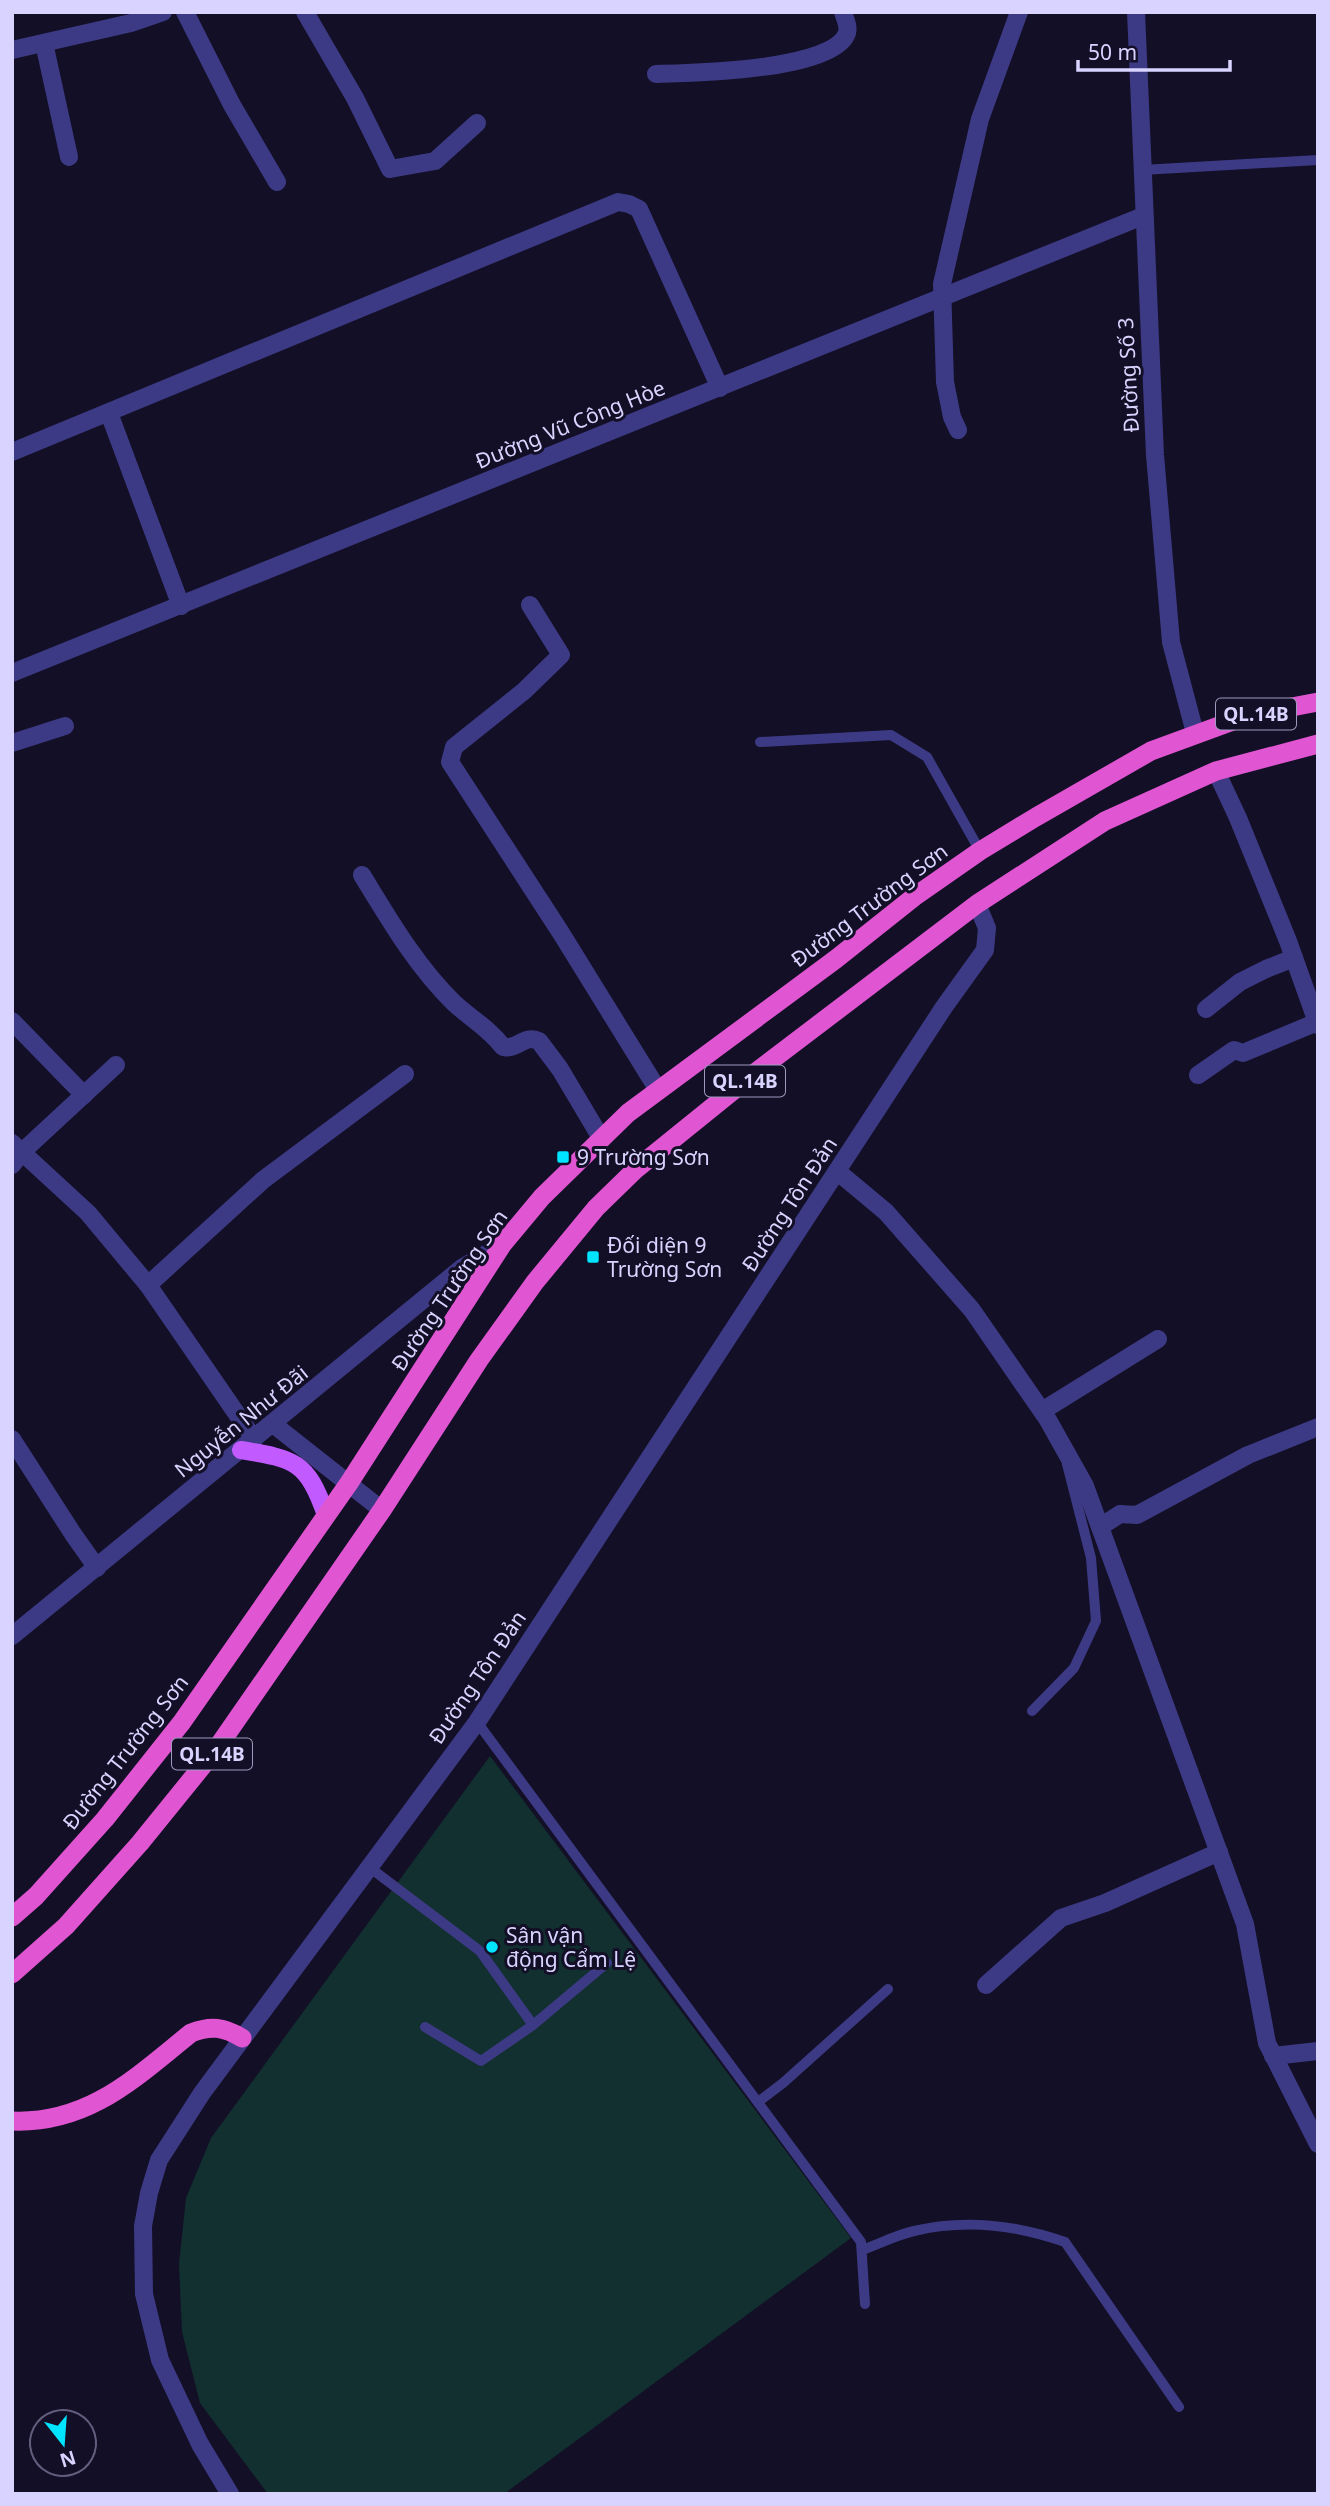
<svg xmlns="http://www.w3.org/2000/svg" width="1330" height="2506" viewBox="0 0 1330 2506" font-family="'Noto Sans',sans-serif">
<style>
.green{fill:#12302f}
.lines{fill:none;stroke-linecap:round;stroke-linejoin:round}
.service{stroke:#3d3a85;stroke-width:10}
.minor{stroke:#3d3a85;stroke-width:18}
.tertiary{stroke:#3d3a85;stroke-width:18}
.primary{stroke:#c25bff;stroke-width:18}
.trunk{stroke:#e055d1;stroke-width:19}
.poi-dot{fill:#00e5ff;stroke:#130f26;stroke-width:2.5}
.labels{text-anchor:middle;dominant-baseline:central;stroke-width:6;stroke-linejoin:round;paint-order:stroke}
.shield{fill:#130f26;stroke:#9e99be;stroke-width:2}
.shield-label{font-size:19px;font-weight:bold;fill:#d9d4ff}
.street-label{font-size:21px;fill:#d9d4ff;stroke:#130f26}
.poi-label{font-size:21px;fill:#d9d4ff;stroke:#130f26;text-anchor:start}
</style>
<rect width="100%" height="100%" fill="#130f26"/>
<!-- green -->
<polygon class="green" points="490,1756 851,2238 504,2494 268,2494 200,2403 182,2332 179,2264 186,2198 211,2138"/>
<g class="lines">
<!-- service -->
<g class="service">
<polyline points="1142,170 1318,160"/>
<polyline points="760,742 891,735 927,757 980,851"/>
<polyline points="1032,1711 1074,1668 1096,1621 1091,1558 1067,1464"/>
<polyline points="477,1722 861,2242 865,2304"/>
<polyline points="369,1867 480,1951 533,2025 607,1963"/>
<polyline points="425,2027 481,2061 533,2025"/>
<polyline points="758,2102 783,2083 888,1989"/>
<path d="M862,2250C879,2244 896,2235 914,2231C964,2219 1017,2225 1065,2242L1179,2407"/>
</g>
<!-- minor -->
<g class="minor">
<polyline points="185,12 232,105 277,182"/>
<polyline points="305,12 355,98 390,169 435,161 477,123"/>
<polyline points="44,43 69,157"/>
<polyline points="12,50 131,23 163,12"/>
<path d="M656,74C690,73 834,71 847,33C849,26 845,19 843,12"/>
<polyline points="109,413 181,606"/>
<polyline points="958,430 952,417 945,382 942,284 980,119 1019,12"/>
<polyline points="12,452 618,202 629,204 639,209 720,388"/>
<polyline points="530,605 561,655 524,691 454,747 450,762 561,933 658,1090"/>
<polyline points="12,673 1143,216"/>
<polyline points="12,743 65,726"/>
<polyline points="1216,771 1238,818 1288,941 1318,1025"/>
<path d="M362,875C389,919 416,966 454,1003C470,1018 489,1028 503,1047C517,1050 525,1034 539,1041L560,1069L601,1138"/>
<polyline points="1206,1009 1240,982 1266,969 1294,958"/>
<polyline points="12,1021 84,1095"/>
<polyline points="1198,1075 1234,1050 1243,1053 1315,1023"/>
<polyline points="12,1143 88,1213 148,1285 254,1439"/>
<polyline points="12,1165 22,1152 116,1065"/>
<polyline points="838,1172 886,1212 972,1310 1048,1420 1085,1486 1245,1924 1267,2043 1318,2144"/>
<polyline points="148,1285 263,1180 405,1074"/>
<polyline points="1042,1411 1158,1339"/>
<polyline points="273,1424 382,1510"/>
<polyline points="12,1439 73,1534 97,1568"/>
<polyline points="1100,1527 1120,1514 1137,1515 1248,1455 1318,1427"/>
<polyline points="986,1985 1061,1918 1105,1903 1219,1852"/>
<polyline points="1273,2056 1318,2051"/>
</g>
<!-- tertiary -->
<g class="tertiary">
<polyline points="1136,12 1155,455 1171,642 1195,733"/>
<polyline points="12,1636 463,1267 502,1245"/>
<polyline points="230,2494 200,2444 160,2360 144,2294 143,2226 149,2193 159,2160 202,2093 477,1722 944,1007 985,950 987,928 977,904"/>
</g>
<!-- primary -->
<path class="primary" d="M241,1450C295,1459 307,1461 326,1515"/>
<!-- trunk -->
<g class="trunk">
<polyline points="12,1917 36,1896 105,1819 182,1722 349,1483 502,1245 542,1197 628,1113 836,959 914,897 980,851 1036,817 1151,751 1249,715 1318,702"/>
<polyline points="12,1974 66,1926 140,1843 217,1748 382,1510 479,1360 535,1282 596,1208 636,1169 756,1072 977,904 1105,821 1216,771 1318,744"/>
<path d="M12,2121C89,2124 136,2077 191,2033C211,2025 224,2027 242,2038"/>
</g>
</g>
<!-- markers -->
<g class="poi-dot">
<rect x="556" y="1150" width="14" height="14" rx="3.5"/>
<rect x="586" y="1250" width="14" height="14" rx="3.5"/>
<circle cx="492" cy="1947" r="7"/>
</g>
<g class="labels">
<!-- shield labels -->
<g class="shield">
<rect x="1216" y="698.5" width="80" height="31" rx="5"/>
<rect x="705" y="1065.5" width="80" height="31" rx="5"/>
<rect x="172" y="1738.5" width="80" height="31" rx="5"/>
</g>
<g class="shield-label">
<text x="1256" y="714">QL.14B</text>
<text x="745" y="1081">QL.14B</text>
<text x="212" y="1754">QL.14B</text>
</g>
<!-- street labels -->
<g class="street-label">
<text transform="translate(1128 375) rotate(-93)">Đường Số 3</text>
<text transform="translate(570 424) rotate(-22)">Đường Vũ Công Hòe</text>
<text transform="translate(869 905) rotate(-37)">Đường Trường Sơn</text>
<text transform="translate(789 1204) rotate(-57)">Đường Tôn Đản</text>
<text transform="translate(449 1290) rotate(-56)">Đường Trường Sơn</text>
<text transform="translate(241 1421) rotate(-39)">Nguyễn Như Đãi</text>
<text transform="translate(477 1677) rotate(-56)">Đường Tôn Đản</text>
<text transform="translate(125 1752) rotate(-52)">Đường Trường Sơn</text>
</g>
<!-- poi labels -->
<g class="poi-label">
<text x="577" y="1157">9 Trường Sơn</text>
<text x="607" y="1245">Đối diện 9<tspan x="607" dy="24">Trường Sơn</tspan></text>
<text x="506" y="1935">Sân vận<tspan x="506" dy="24">động Cẩm Lệ</tspan></text>
</g>
</g>
<!-- border -->
<rect width="1330" height="2506" fill="none" stroke="#d9d4ff" stroke-width="28"/>
<!-- north arrow -->
<g transform="translate(63 2443) rotate(163)"><circle r="33" fill="#130f26" stroke="#625e7d" stroke-width="2"/>
<path d="M0-5L12 26L0 18L-12 26Z" fill="#00e5ff"/>
<text y="-10" font-size="19" font-weight="bold" text-anchor="middle" fill="#d9d4ff">N</text>
</g>
<!-- scale -->
<path d="M1078 60v10h152v-10" fill="none" stroke="#d9d4ff" stroke-width="3.5"/>
<text x="1088" y="60" font-size="21" fill="#d9d4ff" stroke="#130f26" stroke-width="5" paint-order="stroke">50 m</text>
</svg>
